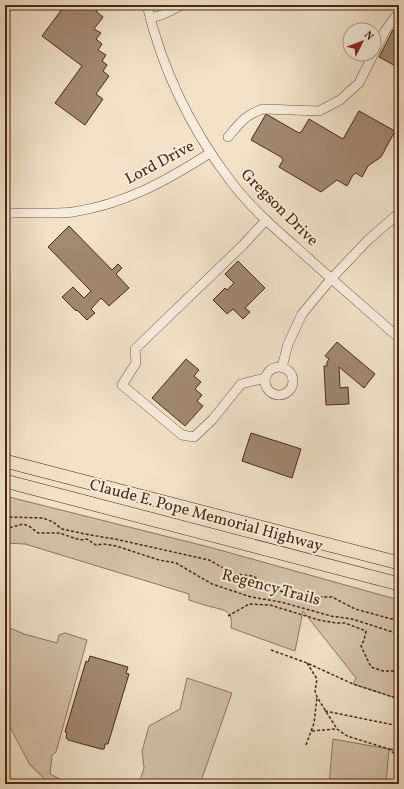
<svg xmlns="http://www.w3.org/2000/svg" width="404" height="789" viewBox="0 0 404 789" font-family="Vollkorn,serif">
<style>
.green{fill:#d5c3aa;stroke:#90765e}
.building{fill:#a18972;stroke:#4a2913}
.lines{fill:none;stroke-linecap:round;stroke-linejoin:round}
.minor-casing{stroke:#745740;stroke-width:10}
.highway-casing{stroke:#4a2913;stroke-width:14}
.path{stroke:#4a2913;stroke-width:1.5;stroke-dasharray:3 2;stroke-linecap:butt}
.minor{stroke:#f6ecdc;stroke-width:9}
.highway{stroke:#f1e2c9;stroke-width:13}
.labels{text-anchor:middle;dominant-baseline:central;stroke-width:4;stroke-linejoin:round;paint-order:stroke}
.street-label{font-size:16px;fill:#4a2913;stroke:#f6ecdc}
</style>
<rect width="100%" height="100%" fill="#f1e2c9"/>
<filter id="stains"><feTurbulence type="fractalNoise" baseFrequency=".005" numOctaves="4"/><feColorMatrix values="0 0 0 0 .2 0 0 0 0 .09 0 0 0 0 .02 0 0 0 .5 -.17"/></filter>
<radialGradient id="worn" r=".72"><stop offset=".6" stop-color="#630" stop-opacity="0"/><stop offset="1" stop-color="#630" stop-opacity=".3"/></radialGradient>
<!-- green -->
<g class="green">
<path d="M5,496L209,547L399,600V699L353,684L356,678L303,611L295,651L231,628C234,609 222,610 208,606C201,604 195,602 189,600V594L25,544L5,543Z"/>
<polygon points="5,626 24,634 57,643 59,635 65,633 87,640 56,752 52,755 50,774 70,784 50,784 30,765 5,718"/>
<polygon points="187,678 232,693 200,784 139,784 144,768 142,751 149,726 180,709"/>
<polygon points="333,739 389,749 386,784 329,784"/>
</g>
<!-- building -->
<g class="building">
<polygon points="65,5 97,5 97,12 103,17 94,29 101,33 96,39 102,44 98,50 106,55 102,61 107,65 103,71 109,76 96,94 103,99 85,125 55,103 82,66 42,36"/>
<polygon points="393,30 399,33 399,68 379,57"/>
<polygon points="359,111 395,131 381,157 368,166 362,177 356,173 353,175 347,186 337,180 321,192 279,167 283,160 281,157 251,140 266,114 299,133 302,131 309,119 343,139"/>
<polygon points="69,226 112,270 118,264 122,268 116,274 129,288 109,306 101,298 91,309 95,313 87,320 77,310 76,311 62,297 73,287 84,298 91,291 48,247"/>
<polygon points="238,261 265,288 245,308 250,312 243,319 233,309 227,314 213,300 225,288 227,290 234,283 225,274"/>
<polygon points="337,342 375,374 364,388 339,367 340,388 348,387 349,404 326,405 324,366 327,366 327,362 329,359 325,356"/>
<polygon points="186,359 199,370 194,376 201,382 195,389 202,395 197,401 203,406 185,426 152,398"/>
<polygon points="251,433 301,449 292,478 242,461"/>
<polygon points="90,656 128,667 126,673 129,674 108,744 105,744 104,749 101,749 68,740 68,739 66,738 67,733 65,732 86,661 88,662"/>
</g>
<g class="lines">
<defs>
<g id="minor">
<path d="M147,5C162,69 190,127 229,179C248,205 273,227 297,248C330,278 365,308 399,338"/>
<polyline points="150,18 162,15 182,5"/>
<path d="M228,137C239,124 246,114 263,109L319,111L340,100L359,83L385,31L395,17L399,15"/>
<path d="M5,214C27,211 50,215 73,212C125,204 166,181 210,153"/>
<circle cx="279" cy="381" r="14"/>
<polyline points="282,367 288,344 302,314 331,279 368,240 399,213"/>
<polyline points="265,378 241,384 213,419 194,437 182,435 122,385 136,363 135,349 243,245 266,220"/>
</g>
<g id="highway">
<polyline points="5,461 399,563"/>
<polyline points="5,481 399,584"/>
</g>
</defs>
<!-- minor casing -->
<use href="#minor" class="minor-casing"/>
<!-- highway casing -->
<use href="#highway" class="highway-casing"/>
<!-- path -->
<g class="path">
<polyline points="5,515 8,517 43,518 53,522 62,529 90,535 115,539 209,560 234,574 253,576 273,589 301,597 332,597 355,609 399,621"/>
<polyline points="5,529 23,524 29,526 38,533 59,533 80,540 87,539 96,545 103,544 116,546 159,560 176,563 212,584 251,597 281,602 331,616 352,619 399,634"/>
<polyline points="228,616 249,604 270,605 319,620 336,623 345,623 366,631 364,640 361,646 371,667 383,671 399,671"/>
<polyline points="271,650 307,663 353,684 399,699"/>
<polyline points="307,663 317,679 315,691 317,697 337,729 347,736 389,749 399,758"/>
<polyline points="325,711 399,726"/>
<polyline points="312,731 336,729"/>
<polyline points="306,745 314,723 317,697"/>
<polyline points="390,749 394,750 399,747"/>
</g>
<!-- minor -->
<use href="#minor" class="minor"/>
<!-- highway -->
<use href="#highway" class="highway"/>
</g>
<g class="labels">
<!-- street labels -->
<g class="street-label">
<text transform="translate(160 163) rotate(-28)">Lord Drive</text>
<text transform="translate(279 208) rotate(45)">Gregson Drive</text>
<text transform="translate(206 516) rotate(15)">Claude E. Pope Memorial Highway</text>
<text transform="translate(271 588) rotate(15)">Regency Trails</text>
</g>
</g>
<!-- margin -->
<rect width="404" height="789" fill="none" stroke="#f1e2c9" stroke-width="20"/>
<rect x="6" y="6" width="392" height="777" fill="none" stroke="#4a2913" stroke-width="2"/>
<rect x="10" y="10" width="384" height="769" fill="none" stroke="#4a2913"/>
<!-- north arrow -->
<g transform="translate(362 42) rotate(48)"><circle r="19" fill="#f6ecdc" stroke="#b19e8c"/>
<path d="M0-3L7 15L0 10L-7 15Z" fill="#8f2418"/>
<text y="-6" font-size="11" font-weight="bold" text-anchor="middle" fill="#4a2913">N</text>
</g>
<rect width="100%" height="100%" filter="url(#stains)"/>
<rect width="100%" height="100%" fill="url(#worn)"/>
</svg>
